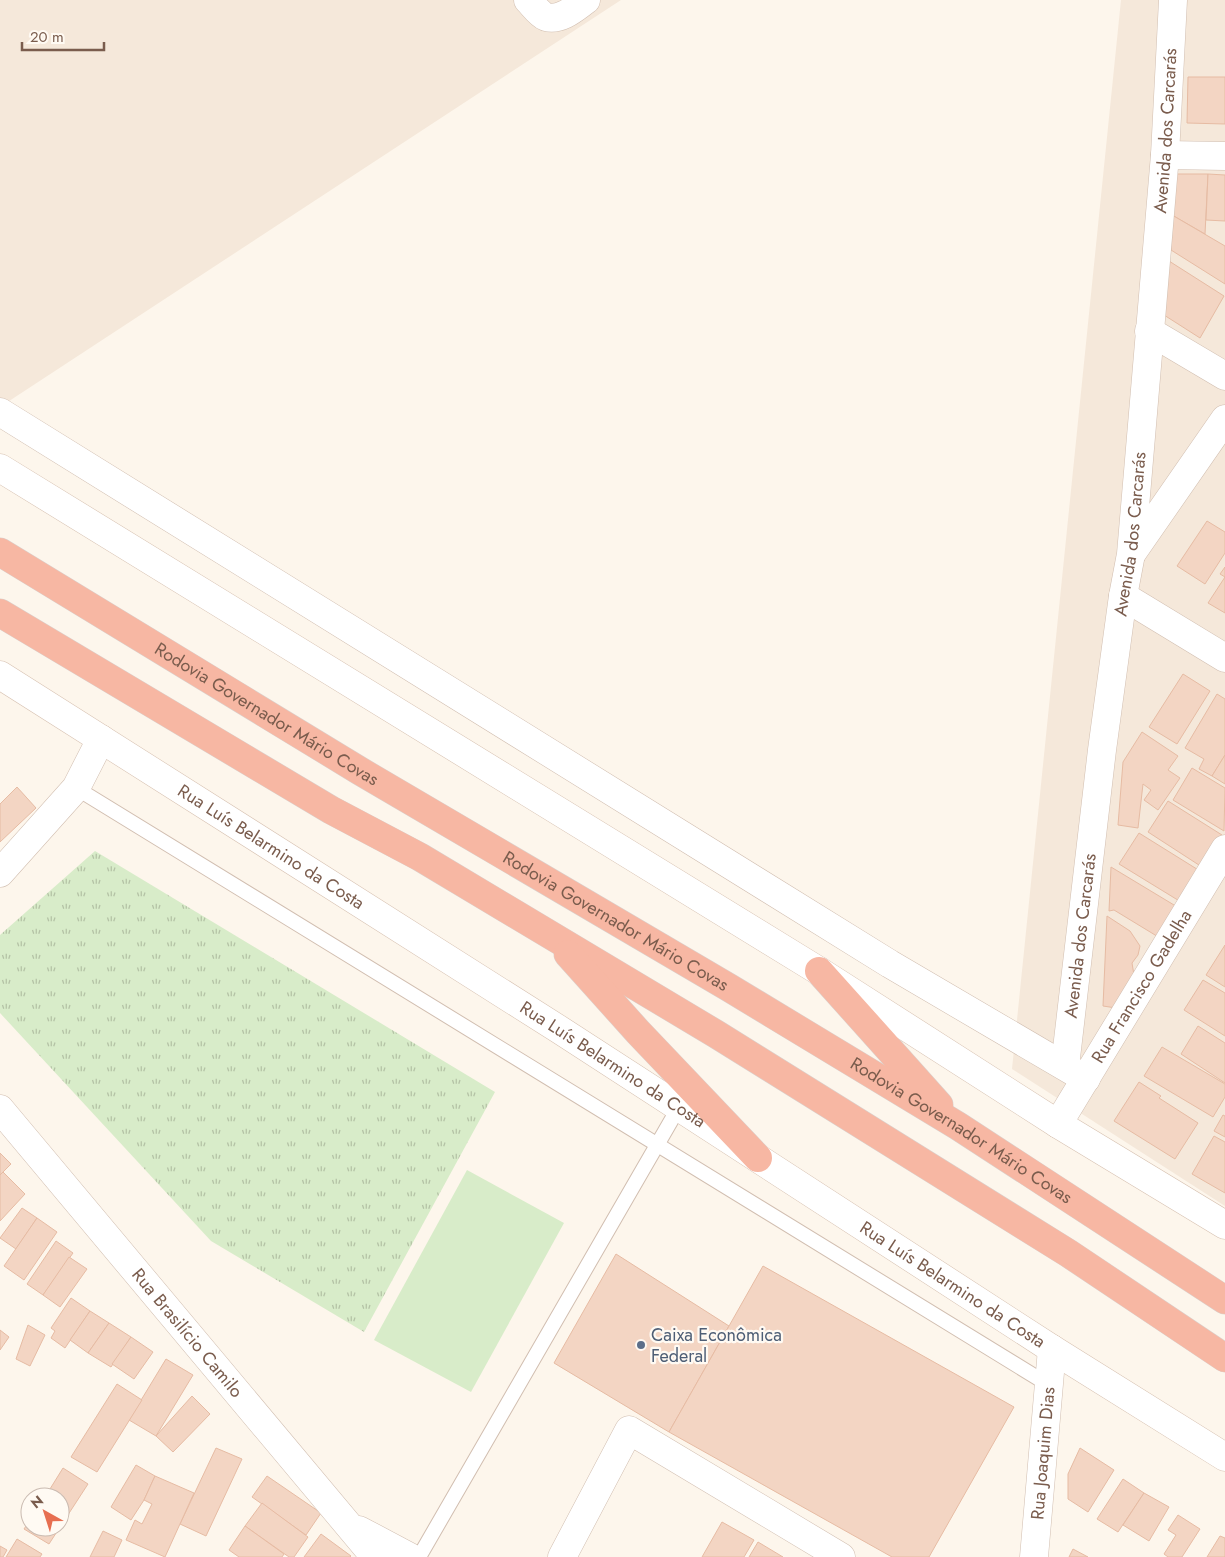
<svg xmlns="http://www.w3.org/2000/svg" width="1225" height="1557" viewBox="0 0 1225 1557" font-family="Jost,sans-serif">
<style>
.residential{fill:#f5e8da}
.grass{fill:#d8ecc9}
.park{fill:url(#park-tufts)}
.building{fill:#f3d5c3;stroke:#e6bba3}
.lines{fill:none;stroke-linecap:round;stroke-linejoin:round}
.lane-casing{stroke:#d1beb0;stroke-width:16}
.street-casing{stroke:#d1beb0;stroke-width:29}
.secondary-casing{stroke:#d6c0b0;stroke-width:29}
.highway-casing{stroke:#dad1cd;stroke-width:29}
.lane{stroke:#fff;stroke-width:14}
.street{stroke:#fff;stroke-width:28}
.secondary{stroke:#fff;stroke-width:28}
.highway{stroke:#f7b7a3;stroke-width:28}
.service-dot{fill:#5c6f8a;stroke:#fffaf3;stroke-width:2}
.labels{text-anchor:middle;dominant-baseline:central;stroke-width:4.5;stroke-linejoin:round;paint-order:stroke}
.street-label{font-size:18px;fill:#7a5c4d;stroke:#fffaf3}
.service-label{font-size:18px;fill:#4e5e75;stroke:#fffaf3;text-anchor:start}
</style>
<defs>
<pattern id="park-tufts" width="24" height="20" patternUnits="userSpaceOnUse" patternTransform="scale(1.25)"><rect width="24" height="20" fill="#d8ecc9"/><path d="M3 7l-1-3M5 7V3M7 7l1-3M15 17l-1-3M17 17v-4M19 17l1-3" fill="none" stroke="#b4c2a5"/></pattern>
</defs>
<rect width="100%" height="100%" fill="#fdf6ec"/>
<!-- residential -->
<g class="residential">
<polygon points="0,0 621,0 0,407"/>
<polygon points="1121,0 1225,0 1225,1206 1012,1069"/>
</g>
<!-- grass -->
<polygon class="grass" points="467,1170 564,1223 471,1392 374,1340"/>
<!-- park -->
<polygon class="park" points="95,851 495,1092 364,1332 211,1241 0,1013 0,935"/>
<!-- building -->
<g class="building">
<polygon points="1188,77 1225,77 1225,124 1187,123"/>
<polygon points="1175,174 1208,174 1205,234 1172,215"/>
<polygon points="1208,174 1225,175 1225,221 1206,220"/>
<polygon points="1172,215 1225,246 1225,284 1171,250"/>
<polygon points="1169,261 1224,296 1200,338 1164,315"/>
<polygon points="1207,521 1225,532 1225,553 1205,584 1177,566"/>
<polygon points="1225,567 1225,613 1208,603 1225,577 1220,574"/>
<polygon points="1183,674 1210,691 1177,744 1149,727"/>
<polygon points="1217,694 1225,699 1225,755 1212,776 1199,769 1204,759 1185,748"/>
<polygon points="1142,732 1178,756 1168,770 1180,778 1158,810 1144,800 1151,790 1143,784 1138,828 1118,825 1123,762"/>
<polygon points="1225,755 1225,784 1212,776"/>
<polygon points="1192,768 1225,788 1224,831 1173,800"/>
<polygon points="17,787 36,808 0,842 0,804"/>
<polygon points="1168,801 1222,835 1202,867 1148,832"/>
<polygon points="1139,833 1200,871 1181,902 1119,864"/>
<polygon points="1111,867 1179,908 1160,938 1114,910 1109,911"/>
<polygon points="1107,916 1130,931 1140,946 1138,955 1132,963 1135,981 1116,1008 1103,1006"/>
<polygon points="1225,945 1225,987 1206,975"/>
<polygon points="1203,980 1225,993 1225,1036 1184,1010"/>
<polygon points="1198,1026 1225,1043 1225,1083 1181,1054"/>
<polygon points="1162,1047 1225,1084 1225,1097 1213,1117 1144,1076"/>
<polygon points="1139,1082 1161,1096 1159,1098 1198,1123 1175,1159 1114,1121"/>
<polygon points="1223,1115 1225,1116 1225,1137 1214,1131"/>
<polygon points="1214,1136 1225,1142 1225,1193 1192,1174"/>
<polygon points="0,1153 11,1164 0,1175"/>
<polygon points="3,1172 25,1194 0,1221 0,1175"/>
<polygon points="22,1208 37,1218 16,1249 0,1238"/>
<polygon points="37,1218 57,1232 24,1280 4,1266"/>
<polygon points="56,1241 73,1253 43,1295 27,1284"/>
<polygon points="616,1254 729,1326 669,1432 554,1363"/>
<polygon points="69,1257 87,1269 60,1307 43,1295"/>
<polygon points="763,1266 1014,1407 929,1557 892,1557 669,1432"/>
<polygon points="71,1298 90,1311 65,1348 51,1338 55,1331 51,1328"/>
<polygon points="90,1311 109,1323 88,1353 70,1340"/>
<polygon points="109,1323 131,1337 111,1367 88,1353"/>
<polygon points="28,1325 45,1335 30,1366 16,1359"/>
<polygon points="0,1330 9,1337 0,1350"/>
<polygon points="131,1337 153,1352 134,1379 112,1364"/>
<polygon points="166,1359 193,1375 156,1436 129,1420"/>
<polygon points="117,1384 142,1400 97,1472 71,1457"/>
<polygon points="192,1396 210,1414 173,1452 156,1436"/>
<polygon points="216,1448 242,1459 206,1536 180,1524"/>
<polygon points="1080,1448 1114,1470 1088,1512 1068,1499 1068,1474"/>
<polygon points="136,1465 155,1476 144,1500 131,1520 111,1507"/>
<polygon points="63,1468 88,1484 49,1544 24,1529 30,1520 30,1527 60,1527 60,1497 45,1497"/>
<polygon points="155,1476 194,1493 165,1557 126,1540 135,1520 142,1524 152,1504 144,1500"/>
<polygon points="267,1476 321,1513 306,1535 252,1497"/>
<polygon points="1123,1479 1144,1493 1118,1532 1097,1519"/>
<polygon points="1144,1493 1169,1507 1149,1541 1123,1525"/>
<polygon points="262,1503 308,1537 294,1557 289,1557 245,1526"/>
<polygon points="1178,1515 1200,1529 1182,1557 1168,1557 1164,1554 1176,1535 1168,1530"/>
<polygon points="722,1522 754,1540 744,1557 702,1557"/>
<polygon points="245,1526 284,1554 282,1557 239,1557 229,1550"/>
<polygon points="103,1531 122,1540 114,1557 90,1557"/>
<polygon points="321,1534 351,1556 350,1557 304,1557"/>
<polygon points="1220,1536 1225,1538 1225,1557 1207,1557"/>
<polygon points="17,1539 42,1554 40,1557 6,1557"/>
<polygon points="758,1542 783,1557 749,1557"/>
<polygon points="0,1546 7,1550 3,1557 0,1557"/>
<polygon points="1073,1549 1088,1557 1069,1557"/>
</g>
<g class="lines">
<defs>
<g id="lane">
<polyline points="76,788 1049,1385"/>
<polyline points="419,1557 679,1107"/>
</g>
<g id="street">
<path d="M528,0C533,5 539,14 546,17C561,21 575,8 586,0"/>
<polyline points="1165,155 1225,156"/>
<polyline points="1149,331 1225,376"/>
<polyline points="0,412 890,964 1086,1079"/>
<polyline points="1132,553 1225,419"/>
<polyline points="1123,596 1225,658"/>
<polyline points="0,873 76,788 101,739"/>
<path id="s1" d="M1065,1066L1102,750L1123,596L1131,554L1165,155L1173,0"/>
<path id="s2" d="M0,1109L375,1557"/>
<path id="s3" d="M1058,1124L1225,849"/>
<polyline points="359,1530 410,1557"/>
<polyline points="562,1557 629,1430 841,1557"/>
<path id="s4" d="M1034,1557L1052,1349"/>
</g>
<g id="secondary">
<polyline points="0,468 819,971 1058,1124 1225,1225"/>
<path id="s5" d="M0,675L560,1030L1052,1349L1225,1457"/>
</g>
<g id="highway">
<path id="s6" d="M0,552L360,771L728,987L958,1126L1225,1300"/>
<polyline points="0,613 331,810 420,857 716,1034 1068,1253 1225,1358"/>
<polyline points="568,954 638,1032 758,1158"/>
<polyline points="819,971 939,1105"/>
</g>
</defs>
<!-- lane casing -->
<use href="#lane" class="lane-casing"/>
<!-- street casing -->
<use href="#street" class="street-casing"/>
<!-- secondary casing -->
<use href="#secondary" class="secondary-casing"/>
<!-- highway casing -->
<use href="#highway" class="highway-casing"/>
<!-- lane -->
<use href="#lane" class="lane"/>
<!-- street -->
<use href="#street" class="street"/>
<!-- secondary -->
<use href="#secondary" class="secondary"/>
<!-- highway -->
<use href="#highway" class="highway"/>
</g>
<!-- markers -->
<circle class="service-dot" cx="641" cy="1345" r="5"/>
<g class="labels">
<!-- street labels -->
<g class="street-label">
<text stroke="none"><textPath href="#s1" startOffset="941">Avenida dos Carcarás</textPath></text>
<text stroke="none"><textPath href="#s1" startOffset="536">Avenida dos Carcarás</textPath></text>
<text stroke="none"><textPath href="#s6" startOffset="312">Rodovia Governador Mário Covas</textPath></text>
<text stroke="none"><textPath href="#s5" startOffset="321">Rua Luís Belarmino da Costa</textPath></text>
<text stroke="none"><textPath href="#s6" startOffset="718">Rodovia Governador Mário Covas</textPath></text>
<text stroke="none"><textPath href="#s1" startOffset="131">Avenida dos Carcarás</textPath></text>
<text stroke="none"><textPath href="#s3" startOffset="161">Rua Francisco Gadelha</textPath></text>
<text stroke="none"><textPath href="#s5" startOffset="726">Rua Luís Belarmino da Costa</textPath></text>
<text stroke="none"><textPath href="#s6" startOffset="1122">Rodovia Governador Mário Covas</textPath></text>
<text stroke="none"><textPath href="#s5" startOffset="1131">Rua Luís Belarmino da Costa</textPath></text>
<text stroke="none"><textPath href="#s2" startOffset="292">Rua Brasilício Camilo</textPath></text>
<text stroke="none"><textPath href="#s4" startOffset="104">Rua Joaquim Dias</textPath></text>
</g>
<!-- service labels -->
<g class="service-label">
<text x="651" y="1335">Caixa Econômica<tspan x="651" dy="21">Federal</tspan></text>
</g>
</g>
<!-- north arrow -->
<g transform="translate(45 1512) rotate(321)"><circle r="24" fill="#fffaf3" stroke="#cabbb1"/>
<path d="M0-4L9 19L0 12L-9 19Z" fill="#e76f51"/>
<text y="-8" font-size="14" font-weight="bold" text-anchor="middle" fill="#7a5c4d">N</text>
</g>
<!-- scale -->
<path d="M22 42v8h82v-8" fill="none" stroke="#7a5c4d" stroke-width="2.5"/>
<text x="30" y="42" font-size="15" fill="#7a5c4d" stroke="#fffaf3" stroke-width="4" paint-order="stroke">20 m</text>
</svg>
